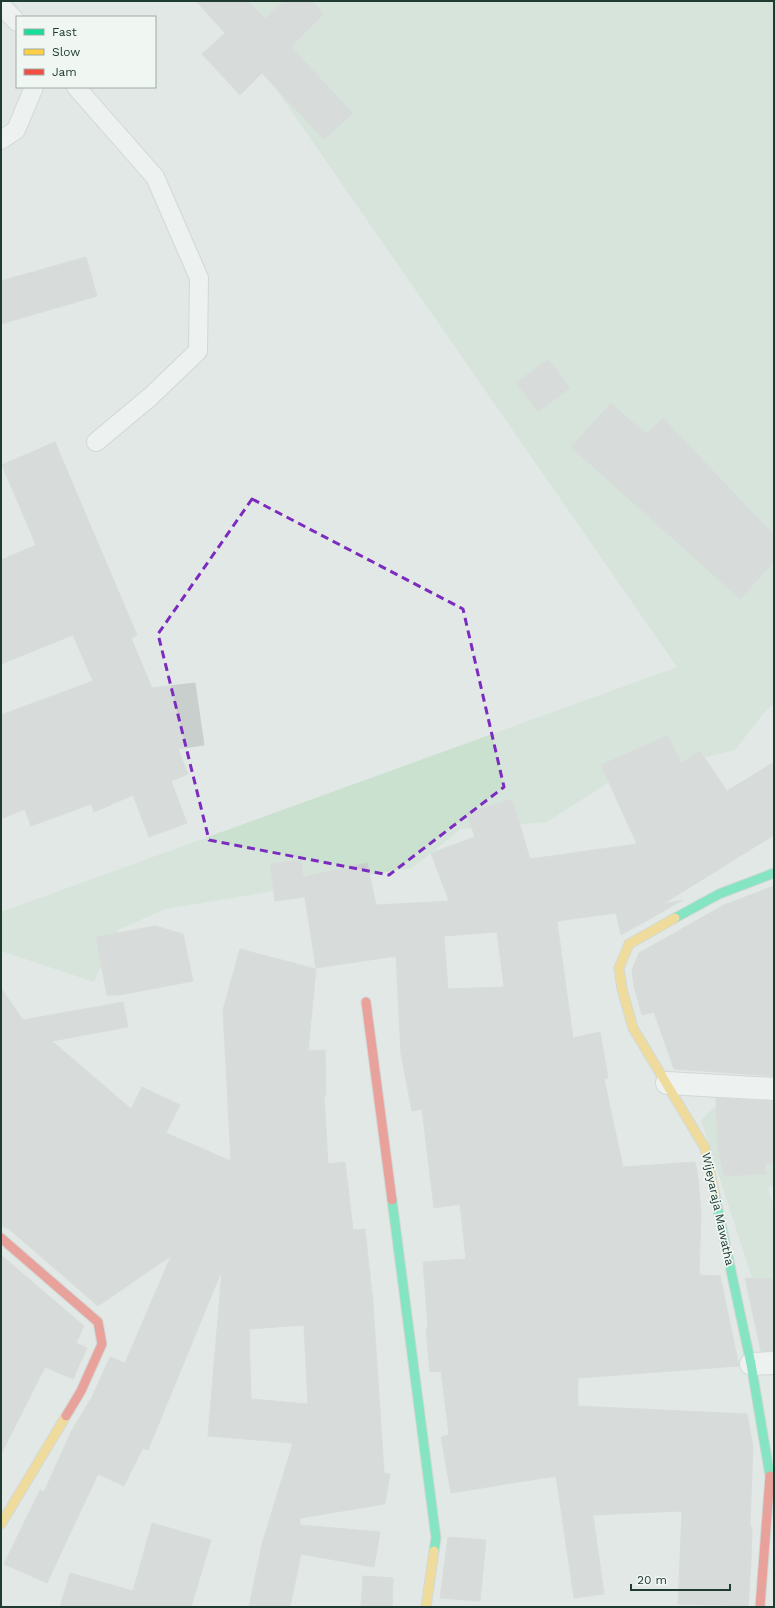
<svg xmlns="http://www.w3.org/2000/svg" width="775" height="1608" viewBox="0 0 775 1608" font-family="'Work Sans',sans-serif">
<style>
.green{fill:#cae1d0}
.building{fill:#c9cfcc;stroke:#cbd1ce;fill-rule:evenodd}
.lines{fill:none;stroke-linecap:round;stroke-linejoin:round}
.lane-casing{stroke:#bfc5c2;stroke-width:20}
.street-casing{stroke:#bfc5c2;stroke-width:24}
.fast-casing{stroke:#bec6c2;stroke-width:11}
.slow-casing{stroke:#bec6c2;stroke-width:11}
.jam-casing{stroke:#bec6c2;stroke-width:11}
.lane{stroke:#fbfcfb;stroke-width:18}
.street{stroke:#fbfcfb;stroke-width:22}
.fast{stroke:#16e098;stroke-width:9}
.slow{stroke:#ffcf43;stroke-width:9}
.jam{stroke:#f24e42;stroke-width:9}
.marked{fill:none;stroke:#7b2cbf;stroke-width:3;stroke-dasharray:8 5;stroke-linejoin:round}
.labels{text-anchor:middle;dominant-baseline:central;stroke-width:3.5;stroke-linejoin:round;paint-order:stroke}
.street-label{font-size:12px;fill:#203b32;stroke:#f0f7f3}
</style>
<rect width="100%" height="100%" fill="#e2e8e5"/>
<!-- green -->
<g class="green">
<polygon points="215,1 774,1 774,705 767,709 735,750 614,779 547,822 461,829 412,868 165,909 118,930 94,982 1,951 1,912 677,667"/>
<polygon points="750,1098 771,1124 774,1132 774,1185 768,1189 774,1206 774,1279 752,1278 701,1120 721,1101"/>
</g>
<!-- building -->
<g class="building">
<polygon points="196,1 248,1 265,19 284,1 312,1 324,14 291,47 353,113 324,140 262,73 240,95 202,54 225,33"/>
<polygon points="86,257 97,296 1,324 1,281"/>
<polygon points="548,359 570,388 538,412 516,383"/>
<polygon points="611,403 646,434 663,418 774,535 774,562 740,599 571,447"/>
<polygon points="55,442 137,635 131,638 152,688 195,683 204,745 178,749 188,774 171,781 187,823 149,837 133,795 94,812 91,804 31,826 25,809 1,819 1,715 93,681 73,635 1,664 1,560 36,545 2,465"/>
<path d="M668,735L681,763L700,751L727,791L774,762V835L663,904L683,900L621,935L616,913L557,921L573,1038L600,1032L608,1078L604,1079L623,1167L695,1162L698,1177L701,1216L699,1275L720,1276L739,1366L578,1378V1406L747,1414L753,1447L750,1527H752L751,1561L748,1606L678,1604L682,1511L593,1515L604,1594L574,1598L556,1476L451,1493L441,1437L449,1435L441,1371L430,1372L426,1328H428L423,1262L466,1259L460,1204L434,1208L422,1109L412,1111L401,1054L396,956L316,968L305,897L275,901L270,864L301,860L303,877L367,863L376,905L449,901L431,853L475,837L467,813L512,799L530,859L637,844L601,765ZM497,932L504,987L448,989L444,936Z"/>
<polygon points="774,886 774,1076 674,1069 654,1012 642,1015 634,986 632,970 639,953 724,905"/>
<polygon points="155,926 183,934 193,981 119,995 107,995 96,937"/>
<path d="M240,949L316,969L308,1051L325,1050L326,1095H324L328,1164L345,1162L353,1230L365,1229L373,1303L384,1473L390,1474L385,1504L300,1518V1525L380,1532L374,1567L301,1554L290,1607H249L262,1544L293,1443L208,1436L222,1270L148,1450L143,1448L124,1486L98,1474L47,1583L4,1564L40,1490L44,1492L71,1432L92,1397L110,1357L125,1363L171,1256L98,1306L9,1229L1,1226V988L23,1020L123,1002L128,1027L52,1041L131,1109L142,1087L180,1105L166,1133L231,1161L223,1010ZM304,1325L308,1404L251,1399L249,1329Z"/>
<polygon points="716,1098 774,1101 774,1163 765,1164 766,1174 724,1176 718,1148"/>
<polygon points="1,1255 84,1326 76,1343 87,1348 73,1379 45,1367 1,1454"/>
<polygon points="745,1278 774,1279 774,1351 761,1351"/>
<polygon points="152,1523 211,1540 191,1607 60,1607 70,1573 133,1591"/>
<polygon points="448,1537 486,1540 480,1601 440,1598"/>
<polygon points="363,1576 393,1578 392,1607 361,1607"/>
</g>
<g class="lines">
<defs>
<g id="lane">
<polyline points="1,5 17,22"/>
<polyline points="76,87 155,177 199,278 198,351 150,397 96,442"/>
<polyline points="1,140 16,130 34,87"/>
</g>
<g id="street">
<polyline points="667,1083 774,1089"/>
<polyline points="751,1364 774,1363"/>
</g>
<g id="fast">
<polyline points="675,918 719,894 774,873"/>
<polyline points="715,1196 751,1364 770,1476"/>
<polyline points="392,1200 436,1538 434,1551"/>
</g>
<g id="slow">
<polyline points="675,918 629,944 619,968 622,989 633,1028 705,1148 715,1196"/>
<polyline points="1,1524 66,1416"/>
<polyline points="426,1607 434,1551"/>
</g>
<g id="jam">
<polyline points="366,1002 392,1200"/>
<polyline points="1,1238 98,1322 102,1344 81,1391 66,1416"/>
<polyline points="760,1607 770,1476"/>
</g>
</defs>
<!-- lane casing -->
<use href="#lane" class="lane-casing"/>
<!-- street casing -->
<use href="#street" class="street-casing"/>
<!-- fast casing -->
<use href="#fast" class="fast-casing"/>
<!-- slow casing -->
<use href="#slow" class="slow-casing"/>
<!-- jam casing -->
<use href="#jam" class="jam-casing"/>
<!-- lane -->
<use href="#lane" class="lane"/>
<!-- street -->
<use href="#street" class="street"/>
<!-- fast -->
<use href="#fast" class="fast"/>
<!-- slow -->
<use href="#slow" class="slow"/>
<!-- jam -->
<use href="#jam" class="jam"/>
</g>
<!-- marked area -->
<path d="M0 0H775V1608H0ZM252,499L463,609L504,787L389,875L209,840L158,634Z" fill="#e2e8e5" fill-opacity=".55" fill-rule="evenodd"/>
<path class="marked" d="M252,499L463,609L504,787L389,875L209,840L158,634Z"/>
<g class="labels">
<!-- street labels -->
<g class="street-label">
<text transform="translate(718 1209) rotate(78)">Wijeyaraja Mawatha</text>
</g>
</g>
<!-- border -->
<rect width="775" height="1608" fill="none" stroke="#203b32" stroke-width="4"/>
<!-- legend -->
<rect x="16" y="16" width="140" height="72" fill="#f0f7f3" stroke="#9daca6"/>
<rect x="24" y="29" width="20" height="6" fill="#16e098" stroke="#9daca6"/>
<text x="52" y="36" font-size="12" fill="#203b32">Fast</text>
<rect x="24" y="49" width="20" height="6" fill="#ffcf43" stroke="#9daca6"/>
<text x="52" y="56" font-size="12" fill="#203b32">Slow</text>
<rect x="24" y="69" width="20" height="6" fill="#f24e42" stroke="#9daca6"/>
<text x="52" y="76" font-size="12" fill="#203b32">Jam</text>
<!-- scale -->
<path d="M631 1584v6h99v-6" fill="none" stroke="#203b32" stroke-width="2"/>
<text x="637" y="1584" font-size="12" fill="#203b32" stroke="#f0f7f3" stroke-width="3" paint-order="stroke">20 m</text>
</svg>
